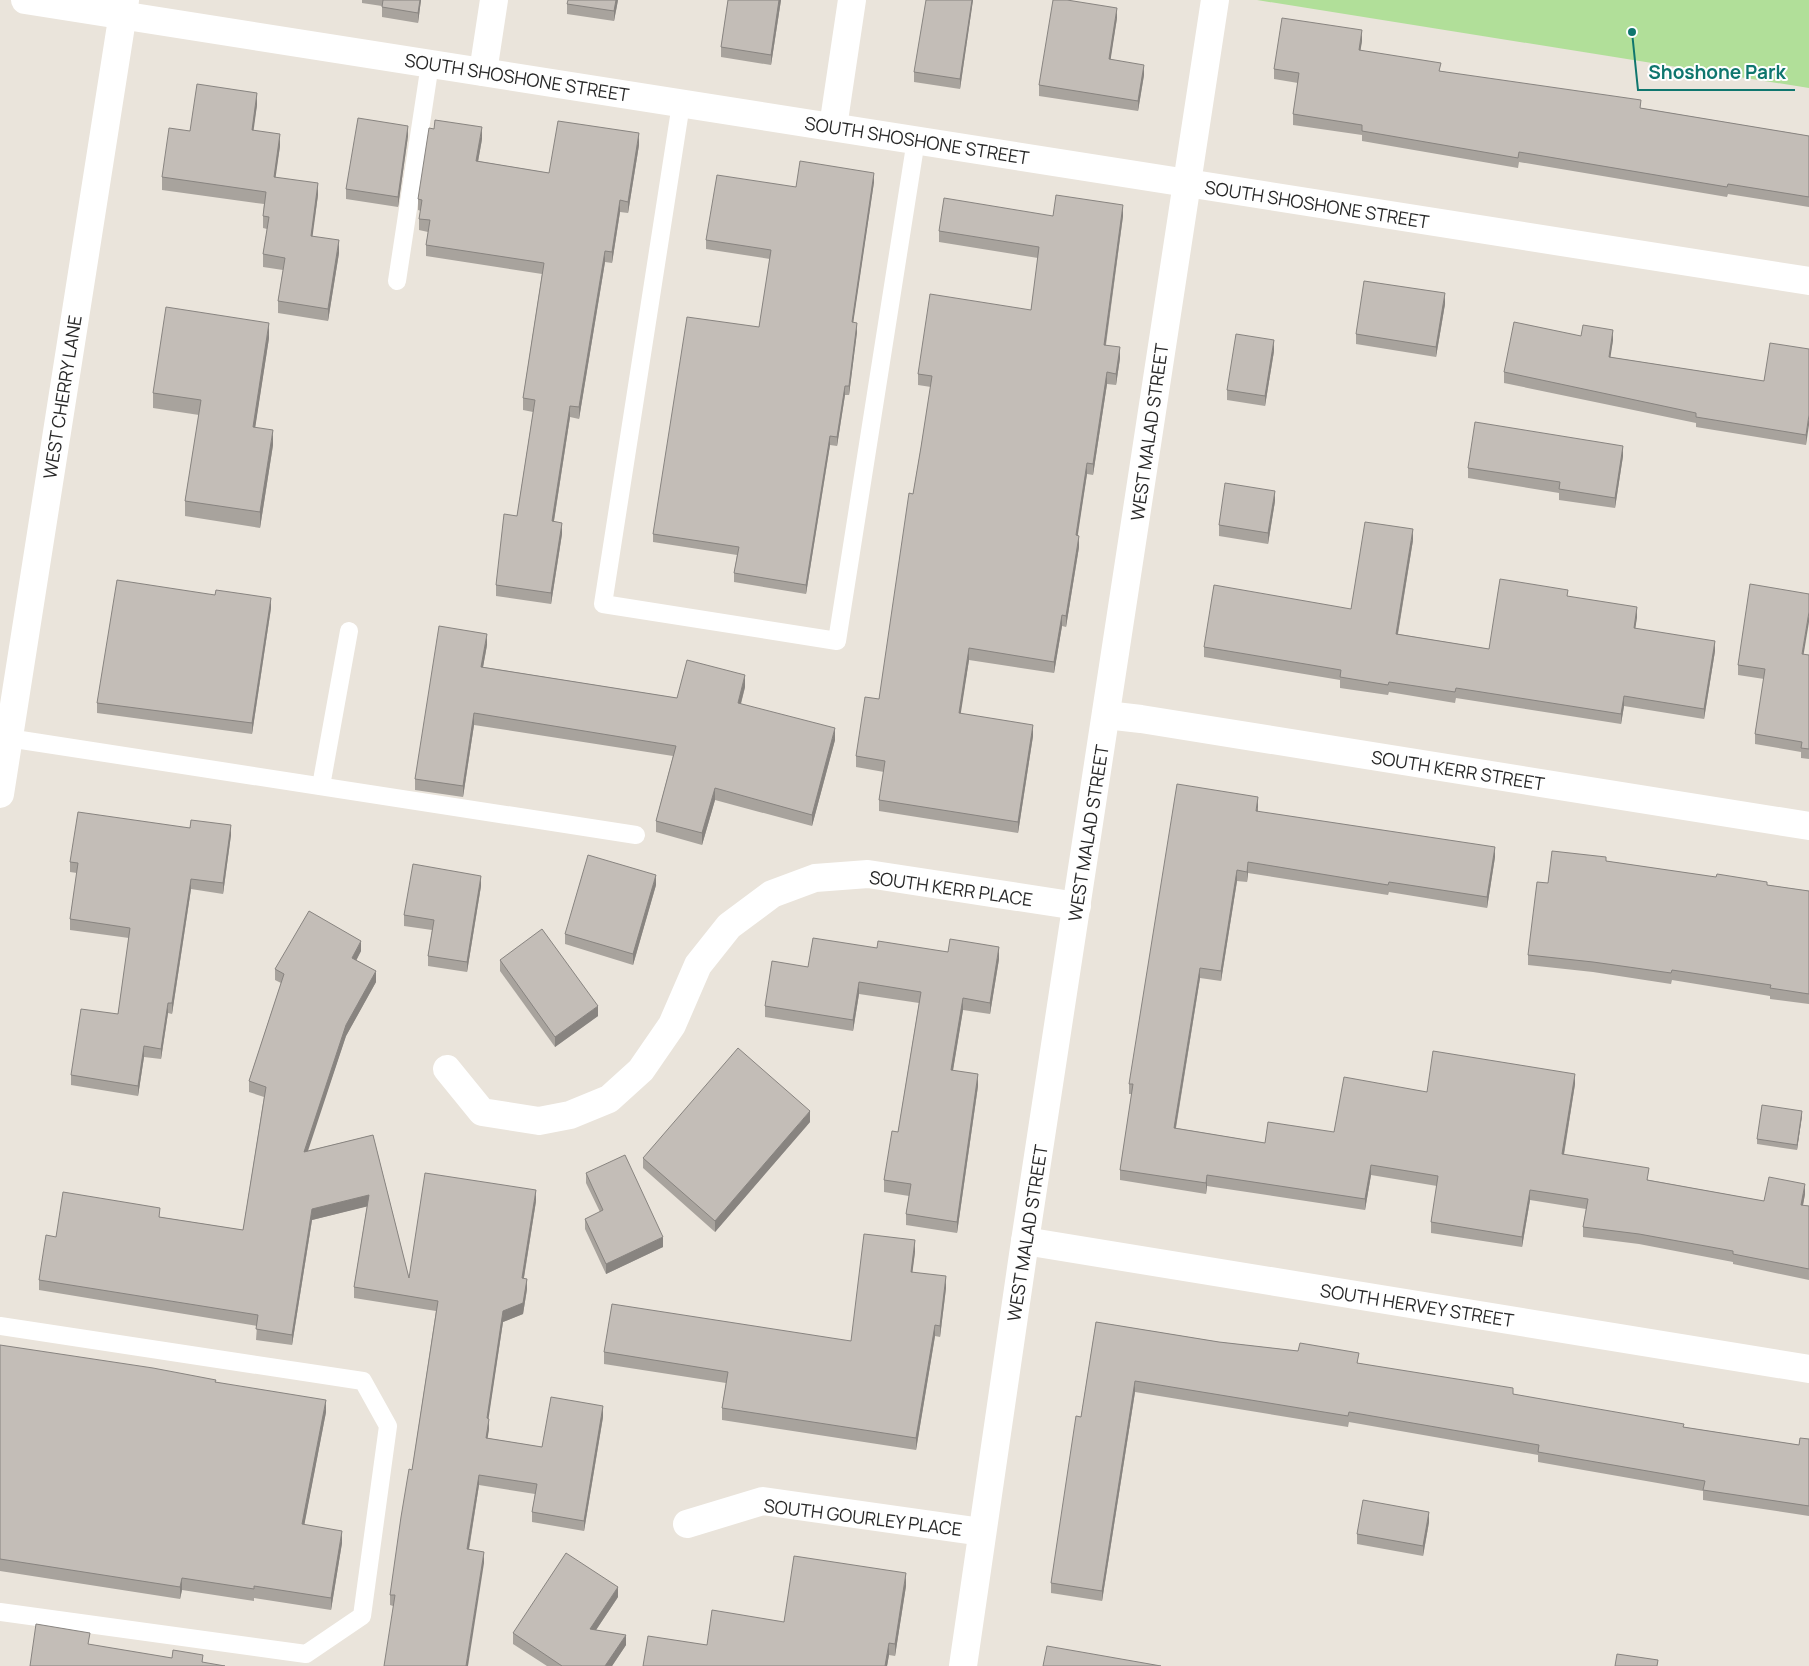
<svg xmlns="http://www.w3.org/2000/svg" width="1809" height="1666" viewBox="0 0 1809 1666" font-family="Manrope,sans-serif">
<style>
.green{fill:#b1df99}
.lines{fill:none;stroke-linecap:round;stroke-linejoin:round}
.lane{stroke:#fff;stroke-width:18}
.street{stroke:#fff;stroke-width:28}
.secondary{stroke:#fff;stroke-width:28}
.wall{fill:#a8a39d}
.shaded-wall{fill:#888480}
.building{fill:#c3bdb7;stroke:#888480}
.labels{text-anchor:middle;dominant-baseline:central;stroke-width:4;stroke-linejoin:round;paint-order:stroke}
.street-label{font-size:18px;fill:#282828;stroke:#fff}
.leader{fill:none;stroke:#0f766e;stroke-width:2}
.callout-dot{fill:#0f766e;stroke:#fff;stroke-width:2}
.callout-label{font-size:19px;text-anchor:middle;font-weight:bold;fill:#0f766e;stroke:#fff;stroke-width:4;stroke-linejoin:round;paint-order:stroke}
</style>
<rect width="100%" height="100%" fill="#eae4db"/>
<!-- green -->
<polygon class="green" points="1257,0 1809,0 1809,88"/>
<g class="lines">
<!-- lane -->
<g class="lane">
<polyline points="681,104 603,604 837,641 916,140"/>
<polyline points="397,281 430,64"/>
<polyline points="8,738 636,835"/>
<polyline points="321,786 349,631"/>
<polyline points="0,1326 363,1381 388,1426 362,1616 306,1654 0,1612"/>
</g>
<!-- street -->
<g class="street">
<polyline points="25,0 1809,281"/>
<polyline points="483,72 494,0"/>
<polyline points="833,127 852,0"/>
<polyline points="1106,715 1141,719 1809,826"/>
<polyline points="447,1069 482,1112 539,1121 570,1115 609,1099 641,1070 672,1025 698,965 729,926 772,894 815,878 868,874 1077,906"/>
<polyline points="1025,1241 1809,1369"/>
<polyline points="687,1524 763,1501 982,1532"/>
<polyline points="963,1666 1025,1241 1215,0"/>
</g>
<!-- secondary -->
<polyline class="secondary" points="0,794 125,0"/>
</g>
<!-- wall -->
<g class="wall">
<polygon points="362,0 421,0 418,23 382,17 382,6 362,3"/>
<polygon points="618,0 614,21 567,14 567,4"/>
<polygon points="728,0 781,0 771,65 721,57 721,47"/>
<polygon points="973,0 960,89 914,82 914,72"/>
<polygon points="1117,18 1110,60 1144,75 1138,111 1039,96 1039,85"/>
<polygon points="1362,41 1360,50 1441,71 1641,108 1809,136 1809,207 1728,194 1727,197 1519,162 1518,168 1362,141 1362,135 1293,125 1293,114 1298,83 1274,79 1274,69"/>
<polygon points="257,105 253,130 280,146 275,177 318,195 312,236 339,253 328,321 278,313 278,301 283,270 263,267 263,254 267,229 263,228 263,216 264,204 162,190 162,177 190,131"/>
<polygon points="408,136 398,207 346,199 346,189"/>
<polygon points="482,139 478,161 549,173 639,145 628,213 620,212 612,263 605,262 579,419 570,417 554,521 562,534 551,604 496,596 496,585 517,516 533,412 523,410 523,398 542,274 426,256 426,245 428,232 419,230 419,219 421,211 418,210 418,199"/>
<polygon points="874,182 853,322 857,332 849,395 845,395 837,446 830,445 806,594 734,582 734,573 737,555 653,542 653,534 759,327 770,259 706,249 706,240 796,187"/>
<polygon points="1053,216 1123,216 1106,345 1120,358 1116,385 1107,384 1093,475 1087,474 1077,536 1079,547 1066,627 1062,626 1054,673 969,660 960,714 1033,736 1018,833 879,811 879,800 884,772 856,767 856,756 879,699 913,494 921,447 931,387 918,385 918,374 1031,310 1038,258 939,242 939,231"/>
<polygon points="1445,304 1436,357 1356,344 1356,334"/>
<polygon points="1581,336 1613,340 1610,357 1764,381 1809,349 1806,445 1696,427 1696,423 1504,383 1504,372"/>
<polygon points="269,338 255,427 273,445 260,528 185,516 185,501 199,415 153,408 153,393"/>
<polygon points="1274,351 1265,406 1227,400 1227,390"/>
<polygon points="1623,456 1615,508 1559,500 1559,493 1468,478 1468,468"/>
<polygon points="1275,501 1268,544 1219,536 1219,525"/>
<polygon points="1413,540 1398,634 1489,649 1568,597 1637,617 1635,628 1715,651 1704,719 1624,706 1621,724 1456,698 1455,703 1389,692 1388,695 1340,688 1340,680 1204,657 1204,647 1351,609"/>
<polygon points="271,608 252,734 97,713 97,703"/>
<polygon points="487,645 483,667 677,698 745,687 741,704 835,740 812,826 715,800 702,845 656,832 656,821 673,756 474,725 463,797 415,790 415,779"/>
<polygon points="1804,655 1809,655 1809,759 1801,758 1801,752 1755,744 1755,734 1764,679 1738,675 1738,665"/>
<polygon points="1258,807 1258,812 1495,857 1487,908 1389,892 1388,895 1248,873 1247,882 1237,881 1221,981 1200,978 1176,1128 1265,1143 1334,1132 1427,1092 1575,1084 1564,1155 1649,1180 1764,1201 1805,1194 1803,1205 1809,1206 1809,1280 1733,1264 1733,1262 1639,1244 1583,1237 1583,1227 1586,1209 1530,1200 1522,1247 1431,1233 1431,1222 1437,1186 1371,1175 1365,1210 1207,1186 1206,1194 1120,1180 1120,1170 1132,1094 1129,1094 1129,1084"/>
<polygon points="231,835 223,894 191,889 172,1014 168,1013 161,1059 144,1057 138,1096 71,1085 71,1075 118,1014 129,938 70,930 70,919 77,873 70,872 70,862"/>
<polygon points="1606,861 1809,891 1809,1004 1770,999 1770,996 1672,980 1671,984 1593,972 1528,965 1528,955"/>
<polygon points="656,885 633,965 565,944 565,934"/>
<polygon points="481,886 467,972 428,966 428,956 432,930 404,926 404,915"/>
<polygon points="877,948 948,952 999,959 990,1014 963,1010 953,1070 978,1086 957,1233 906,1225 906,1214 909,1196 884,1192 884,1180 898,1132 919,1003 859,994 853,1031 765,1017 765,1006 808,967"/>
<polygon points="361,951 356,960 376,982 346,1036 307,1151 373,1135 409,1278 536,1201 524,1278 527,1289 523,1314 503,1322 488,1419 489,1429 487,1438 542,1447 603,1417 584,1531 532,1522 532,1512 535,1494 479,1485 469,1550 484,1563 393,1606 390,1605 390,1595 412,1470 436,1311 354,1298 354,1287 367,1206 312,1220 292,1345 256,1340 257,1326 39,1290 39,1280 56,1237 160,1217 243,1230 264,1097 249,1092 249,1081 281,983 275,980 275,969"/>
<polygon points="500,960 598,1016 555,1047 500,971"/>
<polygon points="1802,1116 1797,1150 1757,1144 1757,1139"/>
<polygon points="810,1122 715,1232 643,1168 643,1158"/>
<polygon points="586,1173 663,1247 606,1274 585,1229 585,1219 600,1212 586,1183"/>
<polygon points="915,1252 912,1272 946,1288 940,1337 935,1336 916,1450 722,1420 722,1408 726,1383 604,1364 604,1352 851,1341"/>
<polygon points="1096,1322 1219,1342 1298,1351 1513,1394 1684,1427 1799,1445 1809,1439 1809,1516 1703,1500 1703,1491 1538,1462 1538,1455 1349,1422 1348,1427 1135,1392 1102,1601 1051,1593 1051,1583 1081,1417"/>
<polygon points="0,1345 216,1382 326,1412 304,1525 342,1543 331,1610 254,1598 254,1601 182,1590 180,1599 0,1571"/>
<polygon points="1429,1522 1423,1556 1357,1544 1357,1534"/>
<polygon points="906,1586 895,1656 889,1655 887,1666 643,1666 784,1622"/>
<polygon points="618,1597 596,1630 626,1645 612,1666 547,1666 513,1644 513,1633"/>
</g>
<!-- shaded-wall -->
<g class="shaded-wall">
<polygon points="420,0 421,0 418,23 418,13"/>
<polygon points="616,0 618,0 614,21 614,11"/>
<polygon points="779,0 781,0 771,65 771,55"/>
<polygon points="972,0 973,0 960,89 960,79"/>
<polygon points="1117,8 1117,18 1109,70 1109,59"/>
<polygon points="1362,30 1362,41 1359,60 1359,50"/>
<polygon points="1144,65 1144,75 1138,111 1138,101"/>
<polygon points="257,93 257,105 252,142 252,130"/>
<polygon points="408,126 408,136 398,207 398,197"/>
<polygon points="482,127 482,139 476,173 476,161"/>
<polygon points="639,133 639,145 628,213 628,202"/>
<polygon points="280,134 280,146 274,189 274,177"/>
<polygon points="874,173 874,182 852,331 852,322"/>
<polygon points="318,183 318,195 311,248 311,236"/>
<polygon points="620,200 620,212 612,263 612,252"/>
<polygon points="1123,205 1123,216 1104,356 1104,345"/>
<polygon points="339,240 339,253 328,321 328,309"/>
<polygon points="605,251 605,262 579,419 579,407"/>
<polygon points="1445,293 1445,304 1436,357 1436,347"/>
<polygon points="269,323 269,338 253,442 253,427"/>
<polygon points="857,323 857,332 849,395 849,386"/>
<polygon points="1613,330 1613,340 1609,367 1609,357"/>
<polygon points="1274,340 1274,351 1265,406 1265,396"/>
<polygon points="1120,347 1120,358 1116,385 1116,374"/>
<polygon points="1107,372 1107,384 1093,475 1093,464"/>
<polygon points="845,386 845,395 837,446 837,437"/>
<polygon points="570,406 570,417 552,533 552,521"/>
<polygon points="1809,415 1809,425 1806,445 1806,435"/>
<polygon points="273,430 273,445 260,528 260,512"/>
<polygon points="830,436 830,445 806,594 806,585"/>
<polygon points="1623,446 1623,456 1615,508 1615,498"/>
<polygon points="1087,463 1087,474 1076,547 1076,535"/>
<polygon points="1275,491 1275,501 1268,544 1268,533"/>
<polygon points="562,523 562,534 551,604 551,593"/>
<polygon points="1413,529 1413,540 1396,644 1396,634"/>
<polygon points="1079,536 1079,547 1066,627 1066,616"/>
<polygon points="271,598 271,608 252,734 252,723"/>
<polygon points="1637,607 1637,617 1634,638 1634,628"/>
<polygon points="1809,612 1809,622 1802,664 1802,654"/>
<polygon points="1062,615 1062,626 1054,673 1054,662"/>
<polygon points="487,634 487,645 481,678 481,667"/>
<polygon points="1715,641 1715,651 1704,719 1704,709"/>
<polygon points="969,648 969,660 959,725 959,713"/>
<polygon points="745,675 745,687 738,714 738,703"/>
<polygon points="1624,696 1624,706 1621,724 1621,714"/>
<polygon points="474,713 474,725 463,797 463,786"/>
<polygon points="1033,725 1033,736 1018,833 1018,822"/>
<polygon points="835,728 835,740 812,826 812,815"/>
<polygon points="715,788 715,800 702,845 702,833"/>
<polygon points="1258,797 1258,807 1256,822 1256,811"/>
<polygon points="231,825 231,835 223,894 223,883"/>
<polygon points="1495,847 1495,857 1487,908 1487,897"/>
<polygon points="1248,862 1248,873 1247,882 1247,872"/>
<polygon points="1237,870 1237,881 1221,981 1221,971"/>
<polygon points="656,875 656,885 633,965 633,954"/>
<polygon points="481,876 481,886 467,972 467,962"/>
<polygon points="191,879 191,889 172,1014 172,1003"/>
<polygon points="361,941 361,951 352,969 352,958"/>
<polygon points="999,947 999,959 990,1014 990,1003"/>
<polygon points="1200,968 1200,978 1174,1138 1174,1128"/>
<polygon points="376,971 376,982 346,1036 304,1163 304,1152 346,1025"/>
<polygon points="859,982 859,994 853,1031 853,1020"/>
<polygon points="963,998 963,1010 951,1082 951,1070"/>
<polygon points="168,1003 168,1013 161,1059 161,1049"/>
<polygon points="598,1006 598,1016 555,1047 555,1037"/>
<polygon points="144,1046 144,1057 138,1096 138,1086"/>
<polygon points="978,1074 978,1086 957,1233 957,1222"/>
<polygon points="1575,1074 1575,1084 1562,1165 1562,1154"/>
<polygon points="810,1111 810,1122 715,1232 715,1221"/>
<polygon points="1802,1111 1802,1116 1797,1150 1797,1145"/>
<polygon points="1371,1165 1371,1175 1365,1210 1365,1199"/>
<polygon points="1207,1175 1207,1186 1206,1194 1206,1183"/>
<polygon points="1805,1184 1805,1194 1801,1215 1801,1205"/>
<polygon points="536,1190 536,1201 522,1289 522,1278"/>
<polygon points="1530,1190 1530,1200 1522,1247 1522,1237"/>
<polygon points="369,1195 369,1206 312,1220 292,1345 292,1335 312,1209"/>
<polygon points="663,1237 663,1247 606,1274 606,1264"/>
<polygon points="915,1240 915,1252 911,1284 911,1272"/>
<polygon points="946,1276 946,1288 940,1337 940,1326"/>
<polygon points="527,1279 527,1289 523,1314 503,1322 487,1429 487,1418 503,1311"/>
<polygon points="935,1325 935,1336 916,1450 916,1438"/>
<polygon points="1135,1381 1135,1392 1102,1601 1102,1591"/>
<polygon points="326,1400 326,1412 302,1537 302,1524"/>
<polygon points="603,1406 603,1417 584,1531 584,1521"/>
<polygon points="489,1419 489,1429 486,1449 486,1438"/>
<polygon points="479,1475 479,1485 467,1560 467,1549"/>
<polygon points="1429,1512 1429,1522 1423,1556 1423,1546"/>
<polygon points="342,1531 342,1543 331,1610 331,1598"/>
<polygon points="484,1552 484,1563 468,1666 466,1666"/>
<polygon points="906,1573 906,1586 895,1656 895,1644"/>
<polygon points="182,1578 182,1590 180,1599 180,1587"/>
<polygon points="618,1587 618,1597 590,1639 590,1629"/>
<polygon points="626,1635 626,1645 612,1666 605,1666"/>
<polygon points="889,1643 889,1655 887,1666 885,1666"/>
</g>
<!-- building -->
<g class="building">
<polygon points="383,0 420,0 418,13 382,7"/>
<polygon points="568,0 616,0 614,11 567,4"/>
<polygon points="728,0 779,0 771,55 721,47"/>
<polygon points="926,0 972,0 960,79 914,72"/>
<polygon points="1053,0 1067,0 1117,8 1109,59 1144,65 1138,101 1039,85"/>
<polygon points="1282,18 1362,30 1359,50 1441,63 1439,71 1641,100 1640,108 1809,136 1809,197 1728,184 1727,187 1519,152 1518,158 1362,131 1362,125 1293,114 1299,73 1274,69"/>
<polygon points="197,84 257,93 252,130 280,134 274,177 318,183 311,236 339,240 328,309 278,301 285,258 263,254 269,217 263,216 266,192 162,177 169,128 190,131"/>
<polygon points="358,118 408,126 398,197 346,189"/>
<polygon points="435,120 482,127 476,161 549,173 558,121 639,133 628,202 620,200 612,252 605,251 579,407 570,406 552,521 562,523 551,593 496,585 504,514 517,516 535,400 523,398 544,263 426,245 430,220 419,219 422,200 418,199 429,128 434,129"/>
<polygon points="800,161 874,173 852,322 857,323 849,386 845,386 837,437 830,436 806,585 734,573 739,547 653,534 687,317 759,327 771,250 706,240 717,175 796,187"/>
<polygon points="1056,195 1123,205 1104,345 1120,347 1116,374 1107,372 1093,464 1087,463 1076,535 1079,536 1066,616 1062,615 1054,662 969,648 959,713 1033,725 1018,822 879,800 885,761 856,756 865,697 879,699 909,493 913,494 921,447 932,376 918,374 930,294 1031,310 1039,247 939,231 944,198 1053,216"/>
<polygon points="1364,281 1445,293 1436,347 1356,334"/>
<polygon points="166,307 269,323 253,427 273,430 260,512 185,501 201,400 153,393"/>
<polygon points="1514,322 1581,336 1583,325 1613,330 1609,357 1764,381 1770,343 1809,349 1809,415 1806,435 1696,417 1696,413 1504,372"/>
<polygon points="1236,334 1274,340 1265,396 1227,390"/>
<polygon points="1475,422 1623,446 1615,498 1559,489 1560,482 1468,468"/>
<polygon points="1225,483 1275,491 1268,533 1219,525"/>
<polygon points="1365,522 1413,529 1396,634 1489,649 1500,579 1568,590 1567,596 1637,607 1634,628 1715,641 1704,709 1624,696 1621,714 1456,688 1455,692 1389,682 1388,685 1340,677 1341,670 1204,647 1214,585 1351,609"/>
<polygon points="117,580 215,595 216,590 271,598 252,723 97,703"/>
<polygon points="1750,584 1809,594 1809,612 1802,654 1809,655 1809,749 1801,748 1802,742 1755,734 1765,669 1738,665"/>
<polygon points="439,626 487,634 481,667 677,698 687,660 745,675 738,703 835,728 812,815 715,788 702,833 656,821 676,746 474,713 463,786 415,779"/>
<polygon points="1177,784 1258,797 1256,811 1495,847 1487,897 1389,882 1388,885 1248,862 1247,872 1237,870 1221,971 1200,968 1174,1128 1265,1143 1268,1122 1334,1132 1344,1077 1427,1092 1433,1051 1575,1074 1562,1154 1649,1168 1647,1180 1764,1201 1769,1177 1805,1184 1801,1205 1809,1206 1809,1269 1733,1254 1733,1251 1639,1234 1583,1227 1588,1199 1530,1190 1522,1237 1431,1222 1438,1176 1371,1165 1365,1199 1207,1175 1206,1183 1120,1170 1133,1084 1129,1084"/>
<polygon points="78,812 190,828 191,820 231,825 223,883 191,879 172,1003 168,1003 161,1049 144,1046 138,1086 71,1075 81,1009 118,1014 130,928 70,919 78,863 70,862"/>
<polygon points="1552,851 1606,857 1606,861 1716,877 1717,874 1767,882 1767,885 1809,891 1809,994 1770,988 1771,985 1672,970 1671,973 1593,962 1528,955 1537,882 1548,883"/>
<polygon points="588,855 656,875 633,954 565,934"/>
<polygon points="413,864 481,876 467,962 428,956 434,920 404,915"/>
<polygon points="309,911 361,941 352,958 376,971 346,1025 304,1152 373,1135 409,1278 425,1173 536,1190 522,1278 527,1279 523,1303 503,1311 487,1418 489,1419 486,1438 542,1447 551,1397 603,1406 584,1521 532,1512 537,1484 479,1475 467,1549 484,1552 466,1666 384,1666 395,1595 390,1595 401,1517 409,1469 412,1470 438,1301 354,1287 369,1195 312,1209 292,1335 256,1329 258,1315 39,1280 46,1235 56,1237 63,1192 160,1208 159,1217 243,1230 266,1087 249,1081 284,974 275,969"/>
<polygon points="542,929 598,1006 555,1037 500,960"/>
<polygon points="813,938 877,948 878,941 948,952 950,939 999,947 990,1003 963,998 951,1070 978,1074 957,1222 906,1214 911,1184 884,1180 892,1131 898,1132 921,992 859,982 853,1020 765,1006 772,961 808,967"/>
<polygon points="738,1048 810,1111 715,1221 643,1158"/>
<polygon points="1762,1105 1802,1111 1797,1145 1757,1139"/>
<polygon points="625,1155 663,1237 606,1264 585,1219 603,1210 586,1173"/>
<polygon points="864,1234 915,1240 911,1272 946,1276 940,1326 935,1325 916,1438 722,1408 728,1372 604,1352 612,1304 851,1341"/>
<polygon points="1096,1322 1219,1342 1298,1351 1300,1343 1359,1353 1357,1363 1513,1388 1513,1394 1684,1424 1683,1427 1799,1445 1800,1438 1809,1439 1809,1506 1703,1490 1705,1481 1538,1452 1539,1445 1349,1412 1348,1416 1135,1381 1102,1591 1051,1583 1076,1416 1081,1417"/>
<polygon points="0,1345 153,1368 216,1380 215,1382 326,1400 302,1524 342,1531 331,1598 254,1586 254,1589 182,1578 180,1587 0,1559"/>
<polygon points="1363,1500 1429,1512 1423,1546 1357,1534"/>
<polygon points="566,1553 618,1587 590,1629 626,1635 605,1666 562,1666 513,1633"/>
<polygon points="794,1556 906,1573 895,1644 889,1643 885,1666 643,1666 648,1636 707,1645 712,1610 784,1622"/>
<polygon points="36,1624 90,1633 88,1644 172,1658 173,1650 203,1655 202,1662 225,1666 30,1666"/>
<polygon points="1047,1646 1161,1666 1043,1666"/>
<polygon points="1617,1654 1658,1660 1657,1666 1615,1666"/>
</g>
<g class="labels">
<!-- street labels -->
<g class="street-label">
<text transform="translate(517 77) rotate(9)">SOUTH SHOSHONE STREET</text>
<text transform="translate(917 140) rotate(9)">SOUTH SHOSHONE STREET</text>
<text transform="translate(1317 204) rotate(9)">SOUTH SHOSHONE STREET</text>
<text transform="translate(62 397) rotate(-81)">WEST CHERRY LANE</text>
<text transform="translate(1149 432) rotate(-82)">WEST MALAD STREET</text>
<text transform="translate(1458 770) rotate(9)">SOUTH KERR STREET</text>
<text transform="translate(1088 833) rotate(-81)">WEST MALAD STREET</text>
<text transform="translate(951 888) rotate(8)">SOUTH KERR PLACE</text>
<text transform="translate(1027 1233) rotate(-81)">WEST MALAD STREET</text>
<text transform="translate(1417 1305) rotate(9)">SOUTH HERVEY STREET</text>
<text transform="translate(863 1517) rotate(7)">SOUTH GOURLEY PLACE</text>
</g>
</g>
<!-- callouts -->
<path class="leader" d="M1632 32L1638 90H1795"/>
<circle class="callout-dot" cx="1632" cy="32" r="5"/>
<g class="callout-label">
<text x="1717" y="79">Shoshone Park</text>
</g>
</svg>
